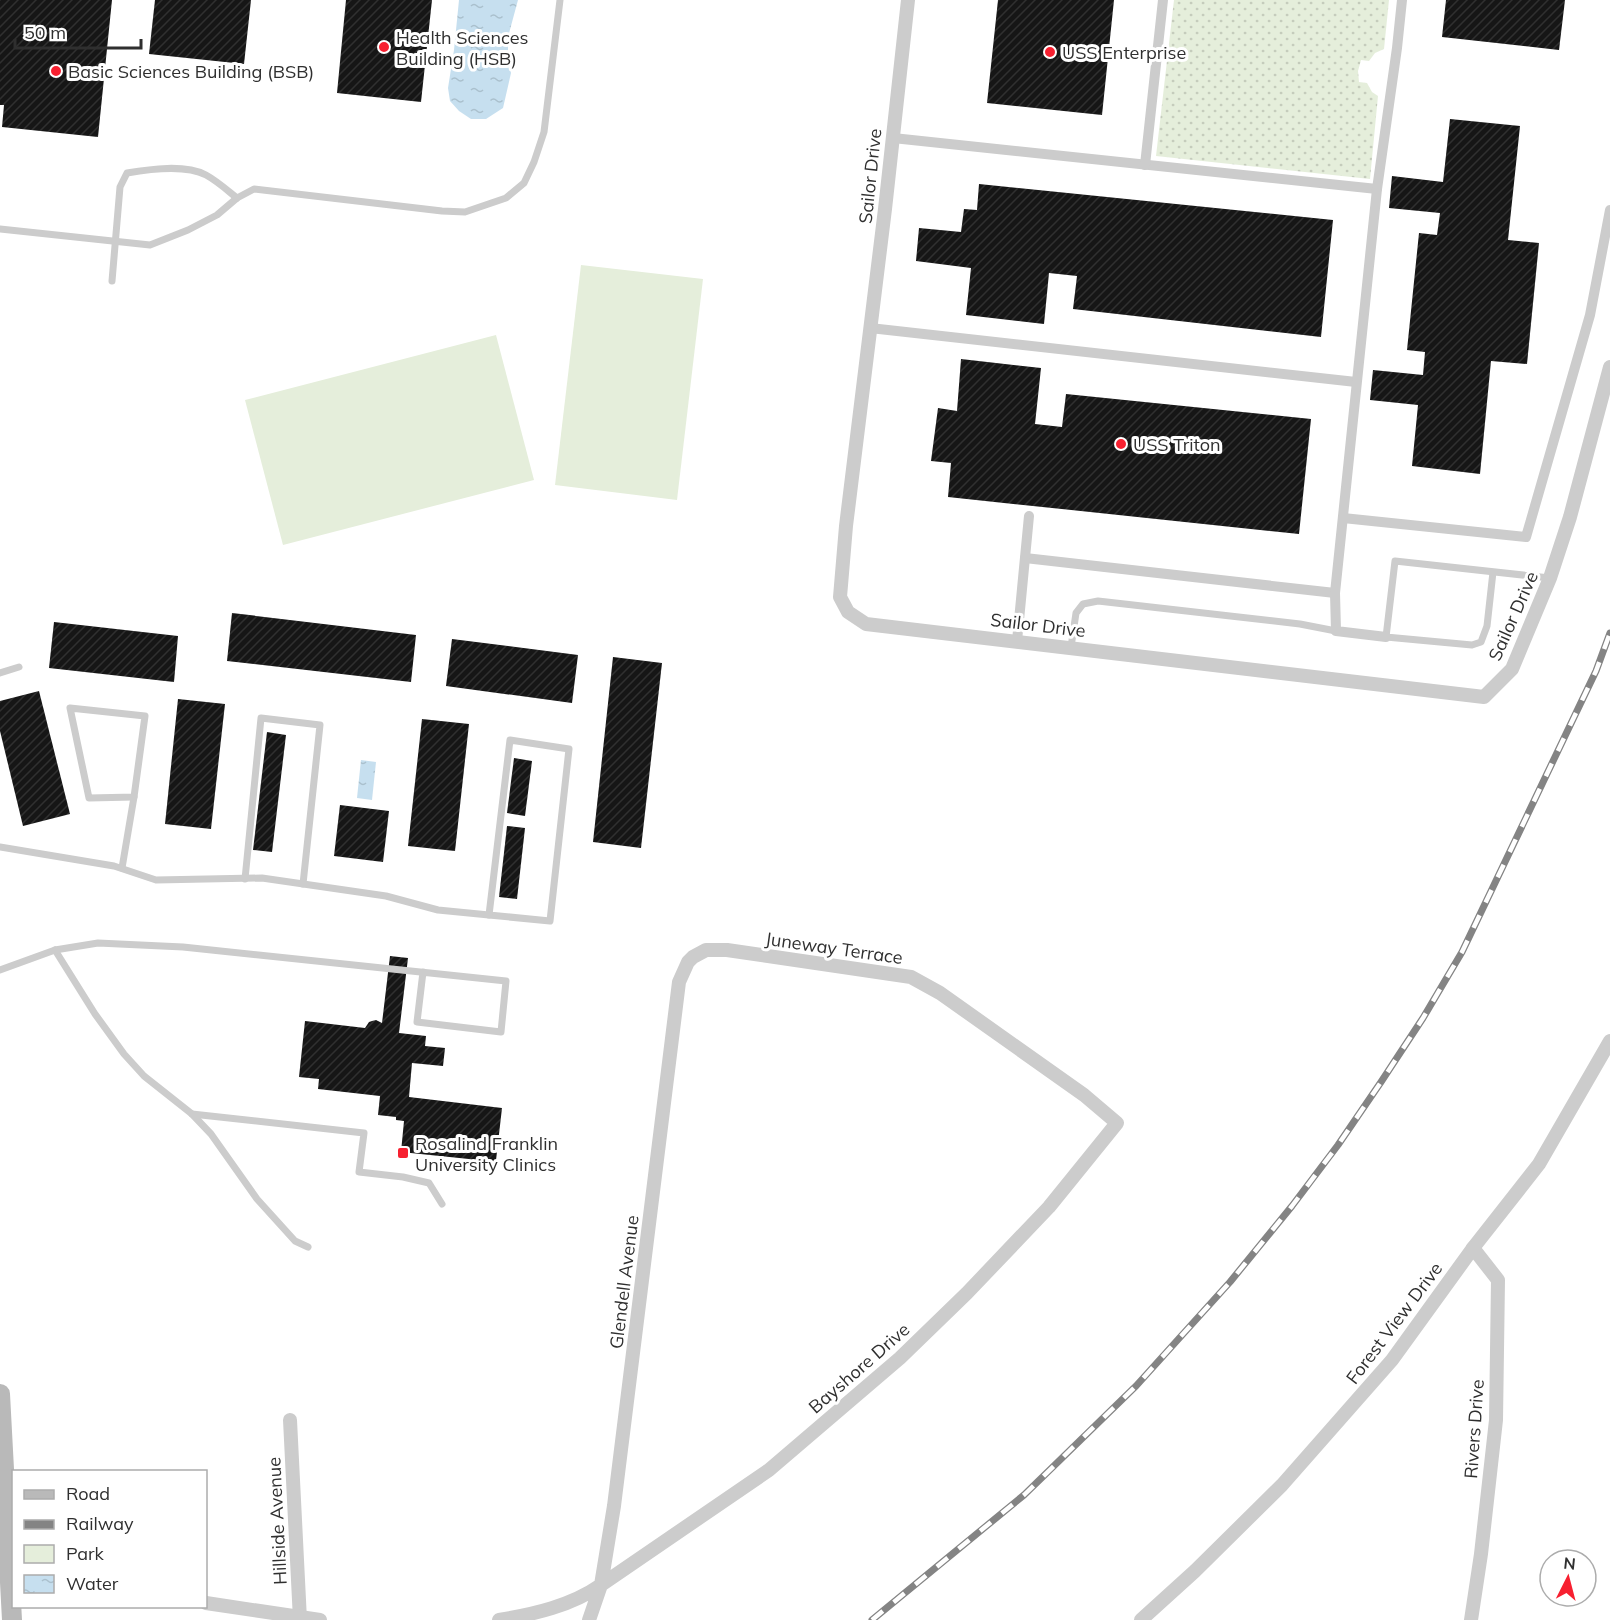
<svg xmlns="http://www.w3.org/2000/svg" width="1610" height="1620" viewBox="0 0 1610 1620" font-family="Mulish,sans-serif">
<style>
.grass{fill:url(#grass-dots)}
.green{fill:#e5eedb}
.water{fill:url(#water-ripples)}
.building{fill:url(#building-hatch)}
.lines{fill:none;stroke-linecap:round;stroke-linejoin:round}
.service{stroke:#ccc;stroke-width:7}
.pedestrian{stroke:#ccc;stroke-width:10}
.minor{stroke:#ccc;stroke-width:14}
.secondary{stroke:#b9b9b9;stroke-width:20}
.rail-casing{stroke:#848484;stroke-width:7}
.rail{stroke:#fff;stroke-width:4.5;stroke-dasharray:14;stroke-linecap:butt}
.poi-dot{fill:#f72030;stroke:#fff;stroke-width:2}
.labels{text-anchor:middle;dominant-baseline:central;stroke-width:6;stroke-linejoin:round;paint-order:stroke}
.poi-label{font-size:18px;fill:#2f2f2f;stroke:#fff;text-anchor:start}
.street-label{font-size:18px;fill:#2f2f2f;stroke:#fff}
</style>
<defs>
<pattern id="grass-dots" width="8" height="8" patternUnits="userSpaceOnUse" patternTransform="scale(1.5)"><rect width="8" height="8" fill="#e5eedb"/><path d="M2 2h.1M6 6h.1" fill="none" stroke="#c5ccbc" stroke-width="1.8" stroke-linecap="round"/></pattern>
<pattern id="water-ripples" width="26" height="14" patternUnits="userSpaceOnUse" patternTransform="scale(1.5)"><rect width="26" height="14" fill="#c6dfef"/><path d="M2 4q2-2 4 0t4 0M15 11q2-2 4 0t4 0" fill="none" stroke="#aac0cd"/></pattern>
<pattern id="building-hatch" width="6" height="6" patternUnits="userSpaceOnUse" patternTransform="scale(1.5)"><rect width="6" height="6" fill="#161616"/><path d="M-1 1l2-2M0 6l6-6M5 7l2-2" fill="none" stroke="#303030"/></pattern>
</defs>
<rect width="100%" height="100%" fill="#fff"/>
<!-- grass -->
<polygon class="grass" points="1174,0 1389,0 1384,49 1375,53 1369,61 1361,60 1358,71 1359,82 1367,83 1372,92 1378,96 1370,179 1156,156"/>
<!-- green -->
<g class="green">
<polygon points="581,265 703,279 677,500 555,485"/>
<polygon points="496,335 534,480 283,545 245,400"/>
</g>
<!-- water -->
<g class="water">
<polygon points="459,0 518,0 508,37 508,58 511,73 503,108 486,119 471,119 459,111 450,101 448,88 454,50"/>
<polygon points="361,760 376,762 372,800 357,798"/>
</g>
<!-- building -->
<g class="building">
<polygon points="0,0 112,0 98,137 2,127 4,105 0,105"/>
<polygon points="155,0 251,0 244,64 149,54"/>
<polygon points="346,0 432,0 421,102 337,93"/>
<polygon points="998,0 1114,0 1102,115 987,103"/>
<polygon points="1446,0 1565,0 1559,50 1442,37"/>
<polygon points="1450,119 1520,126 1508,240 1539,243 1527,364 1491,361 1480,474 1412,466 1418,405 1370,400 1373,370 1423,375 1425,352 1407,350 1419,233 1437,235 1440,213 1389,208 1392,176 1443,182"/>
<polygon points="979,184 1333,220 1321,337 1073,309 1077,276 1049,273 1044,324 966,315 971,268 916,261 919,228 961,232 964,209 977,210"/>
<polygon points="961,359 1041,368 1035,424 1062,427 1066,394 1311,419 1299,534 948,497 951,463 931,461 938,408 957,411"/>
<polygon points="232,613 416,635 411,682 227,661"/>
<polygon points="54,622 178,636 174,682 49,668"/>
<polygon points="452,639 578,655 572,703 446,686"/>
<polygon points="613,657 662,663 641,848 593,842"/>
<polygon points="39,691 70,814 23,826 0,731 0,701"/>
<polygon points="178,699 225,704 211,829 165,824"/>
<polygon points="422,719 469,724 455,851 408,846"/>
<polygon points="267,732 286,735 272,852 253,850"/>
<polygon points="514,758 532,761 525,816 507,813"/>
<polygon points="340,805 389,811 383,862 334,856"/>
<polygon points="507,826 525,828 517,899 499,897"/>
<polygon points="390,956 408,958 399,1033 426,1036 425,1046 445,1048 443,1066 412,1063 409,1097 502,1108 495,1169 468,1167 469,1159 401,1152 404,1121 396,1120 396,1117 378,1115 380,1096 318,1089 319,1079 299,1077 305,1021 365,1028 369,1022 372,1021 376,1020 382,1023"/>
</g>
<g class="lines">
<!-- service -->
<g class="service">
<polyline points="0,229 150,245 188,230 217,215 237,198 254,189 442,211 465,212 506,198 524,183 534,162 544,132 560,0"/>
<path d="M112,281L120,187L127,173C150,169 185,164 206,175C217,181 227,190 237,198"/>
<polyline points="1493,572 1487,626 1481,642 1472,645 1386,637 1395,561 1550,578"/>
<polyline points="1071,647 1076,613 1083,604 1098,601 1300,624 1336,631"/>
<polyline points="0,673 19,667"/>
<polygon points="70,708 145,716 134,797 89,798"/>
<polygon points="510,740 569,749 550,921 489,915"/>
<polyline points="0,847 114,866 156,880 262,878 386,896 438,910 489,915"/>
<polyline points="122,868 134,797"/>
<polyline points="245,879 261,718 320,725 303,884"/>
<polyline points="55,950 95,1014 124,1054 144,1076 192,1114 211,1134 257,1199 295,1241 308,1247"/>
<polyline points="0,970 55,950 98,943 183,947 506,981 501,1032 417,1022 423,972"/>
<polyline points="192,1114 364,1133 359,1172 403,1177 429,1183 442,1204"/>
</g>
<!-- pedestrian -->
<g class="pedestrian">
<polyline points="893,138 1377,189"/>
<polyline points="1145,165 1163,0"/>
<polyline points="870,328 1356,382"/>
<polyline points="1343,518 1526,537 1590,315 1610,210"/>
<polyline points="1025,558 1335,593"/>
<polyline points="1386,637 1336,631 1335,593 1377,189 1397,48 1402,0"/>
<polyline points="1017,641 1029,516"/>
</g>
<!-- minor -->
<g class="minor">
<polyline points="908,0 885,209 846,526 840,597 848,612 866,624 1484,697 1512,669 1550,578 1570,517 1610,367"/>
<polyline points="290,1420 300,1620"/>
<polyline points="206,1603 320,1620"/>
<path d="M499,1620C534,1614 571,1606 601,1585L769,1470L900,1358L967,1293L1049,1207L1117,1123L1084,1095L940,993L911,977L727,950H706L693,957L688,962L679,982L614,1506L601,1585L589,1620"/>
<polyline points="1141,1620 1195,1571 1282,1485 1392,1360 1473,1248 1539,1164 1610,1041"/>
<polyline points="1471,1620 1481,1554 1496,1420 1498,1280 1473,1248"/>
</g>
<!-- secondary -->
<polyline class="secondary" points="0,1394 12,1620"/>
<defs>
<polyline id="rail" points="872,1620 1024,1495 1136,1386 1230,1282 1292,1206 1338,1145 1381,1082 1423,1018 1462,952 1596,671 1610,633"/>
</defs>
<!-- rail casing -->
<use href="#rail" class="rail-casing"/>
<!-- rail -->
<use href="#rail" class="rail"/>
</g>
<!-- markers -->
<g class="poi-dot">
<circle cx="384" cy="47" r="6"/>
<circle cx="1050" cy="52" r="6"/>
<circle cx="56" cy="71" r="6"/>
<circle cx="1121" cy="444" r="6"/>
<rect x="397" y="1147" width="12" height="12" rx="3"/>
</g>
<g class="labels">
<!-- poi labels -->
<g class="poi-label">
<text x="396" y="37">Health Sciences<tspan x="396" dy="21">Building (HSB)</tspan></text>
<text x="1062" y="52">USS Enterprise</text>
<text x="68" y="71">Basic Sciences Building (BSB)</text>
<text x="1133" y="444">USS Triton</text>
<text x="415" y="1143">Rosalind Franklin<tspan x="415" dy="21">University Clinics</tspan></text>
</g>
<!-- street labels -->
<g class="street-label">
<text transform="translate(870 176) rotate(-84)">Sailor Drive</text>
<text transform="translate(1513 616) rotate(-66)">Sailor Drive</text>
<text transform="translate(1038 625) rotate(7)">Sailor Drive</text>
<text transform="translate(834 948) rotate(8)">Juneway Terrace</text>
<text transform="translate(624 1282) rotate(-83)">Glendell Avenue</text>
<text transform="translate(1394 1323) rotate(-53)">Forest View Drive</text>
<text transform="translate(859 1368) rotate(-41)">Bayshore Drive</text>
<text transform="translate(1474 1429) rotate(-86)">Rivers Drive</text>
<text transform="translate(277 1521) rotate(-93)">Hillside Avenue</text>
</g>
</g>
<!-- legend -->
<rect x="12" y="1470" width="195" height="138" fill="#ffffff" stroke="#acacac" stroke-width="1.5"/>
<rect x="24" y="1490" width="30" height="9" fill="#b9b9b9" stroke="#acacac" stroke-width="1.5"/>
<text x="66" y="1500" font-size="18" fill="#2f2f2f">Road</text>
<rect x="24" y="1520" width="30" height="9" fill="#848484" stroke="#acacac" stroke-width="1.5"/>
<text x="66" y="1530" font-size="18" fill="#2f2f2f">Railway</text>
<rect x="24" y="1545" width="30" height="18" fill="#e5eedb" stroke="#acacac" stroke-width="1.5"/>
<text x="66" y="1560" font-size="18" fill="#2f2f2f">Park</text>
<rect x="24" y="1575" width="30" height="18" fill="url(#water-ripples)" stroke="#acacac" stroke-width="1.5"/>
<text x="66" y="1590" font-size="18" fill="#2f2f2f">Water</text>
<!-- north arrow -->
<g transform="translate(1568 1578) rotate(6)"><circle r="28" fill="#ffffff" stroke="#acacac" stroke-width="1.5"/>
<path d="M0-4.5L10 22L0 15L-10 22Z" fill="#f72030"/>
<text y="-9" font-size="16" font-weight="bold" text-anchor="middle" fill="#2f2f2f">N</text>
</g>
<!-- scale -->
<path d="M15 39v9h126v-9" fill="none" stroke="#2f2f2f" stroke-width="3"/>
<text x="24" y="39" font-size="18" fill="#2f2f2f" stroke="#ffffff" stroke-width="4.5" paint-order="stroke">50 m</text>
</svg>
